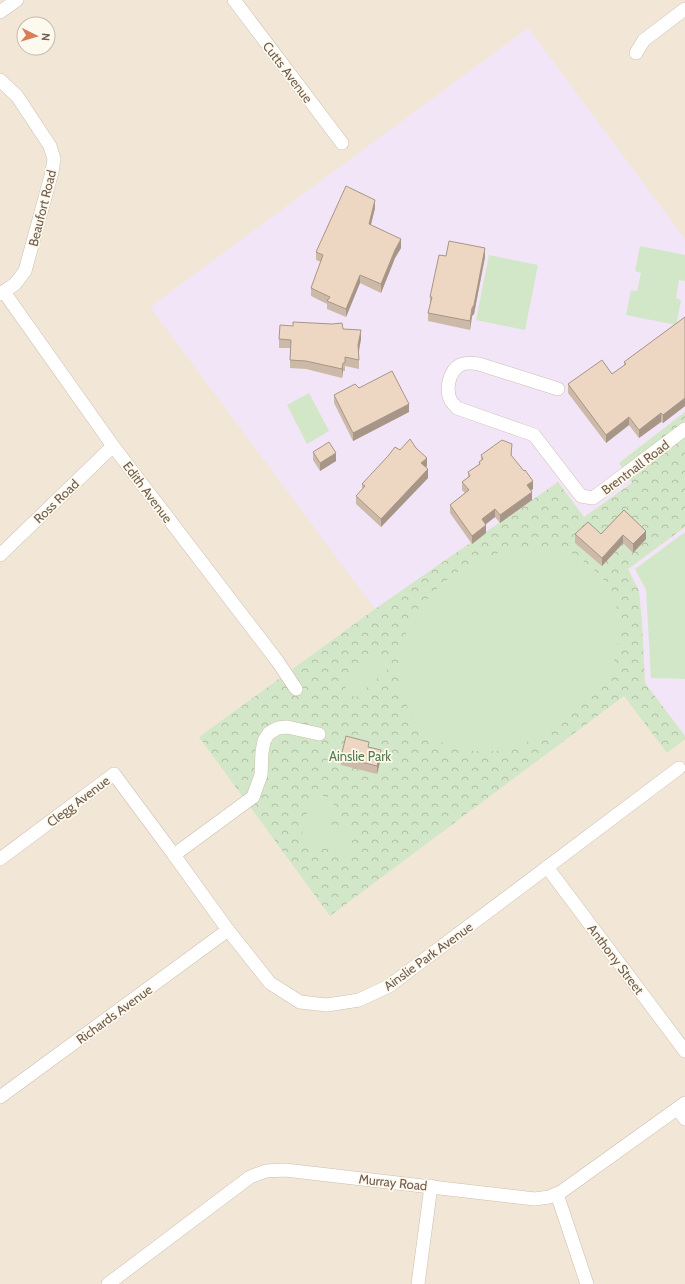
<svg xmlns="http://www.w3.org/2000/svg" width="685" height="1284" viewBox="0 0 685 1284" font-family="Cabin,sans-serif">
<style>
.residential{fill:#f2e7d7;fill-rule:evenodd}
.education{fill:#f2e5f7}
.forest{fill:url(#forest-crowns)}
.pitch{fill:#d2e7c7}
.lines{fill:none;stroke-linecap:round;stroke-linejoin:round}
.minor-casing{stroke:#ccbeaf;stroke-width:14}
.minor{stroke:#fff;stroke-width:13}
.wall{fill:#cdb9a7}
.shaded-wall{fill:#a79688}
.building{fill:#eed7c2;stroke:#a79688}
.labels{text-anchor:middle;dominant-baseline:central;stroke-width:3.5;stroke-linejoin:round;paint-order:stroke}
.street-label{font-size:13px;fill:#725e4e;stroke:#fdf9ee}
.park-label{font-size:13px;fill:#557c4a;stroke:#fdf9ee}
</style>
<defs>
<pattern id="forest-crowns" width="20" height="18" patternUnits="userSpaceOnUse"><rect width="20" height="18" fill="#d2e7c7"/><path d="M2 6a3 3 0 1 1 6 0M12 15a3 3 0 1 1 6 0" fill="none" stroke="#afbea4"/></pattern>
</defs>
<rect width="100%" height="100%" fill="#fbf5e8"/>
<!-- residential -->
<path class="residential" d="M0,0H685V1284H0ZM24,24H48V48H24Z"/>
<!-- education -->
<g class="education">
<polygon points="528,28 685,239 685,412 619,463 632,483 584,517 558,482 375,609 150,307"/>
<polygon points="685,527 685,736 645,683 642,623 639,591 628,569"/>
</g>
<!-- forest -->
<polygon class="forest" points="685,412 685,527 628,569 639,591 642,623 645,683 685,736 685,739 667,753 624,696 330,916 199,737 375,609 558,482 584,517 632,483 619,463"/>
<!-- pitch -->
<g class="pitch">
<polygon points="640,246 685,255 685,281 679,280 676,298 681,300 676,325 626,315 631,290 637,291 641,273 635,271"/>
<polygon points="489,255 538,265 525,330 476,320"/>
<polygon points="309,393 329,431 307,444 287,405"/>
<polygon points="685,532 685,679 651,678 646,590 635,569"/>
<polygon points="550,546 576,555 600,575 614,593 621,630 613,665 601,684 588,699 548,732 516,747 496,751 473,751 450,746 427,736 412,717 400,690 398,655 412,616 440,585 471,563 510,549"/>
<polygon points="372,652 388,669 355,698 340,681"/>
<polygon points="312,793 335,799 329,824 354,830 349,854 300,843"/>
</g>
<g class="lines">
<defs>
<g id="minor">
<polyline points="234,0 342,143"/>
<polyline points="0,12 17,0"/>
<polyline points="636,53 644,40 685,9"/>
<polyline points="0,80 17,96 50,146 54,159 52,172 25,271 15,284 0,294"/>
<polyline points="4,292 113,446 278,662 296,689"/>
<path d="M558,389L479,364C473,363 466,362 460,365C449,371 445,390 451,401C453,403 455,406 457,408L534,435L581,496L593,498L685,429"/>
<polyline points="0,555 113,446"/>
<polyline points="319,734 287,727 278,728 269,733 264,741 262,752 261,775 253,797 174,855 228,930 270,983 300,1002 327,1005 359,1000 389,986 679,768"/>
<polyline points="0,859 114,774 174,855"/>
<polyline points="547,867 685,1051"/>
<polyline points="0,1097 228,930"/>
<polyline points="678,1109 685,1119"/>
<polyline points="557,1194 587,1284"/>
<polyline points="108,1284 250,1177 266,1171 285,1170 535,1199 549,1197 561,1192 685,1103"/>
<polyline points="418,1284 431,1186"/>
</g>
</defs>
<!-- minor casing -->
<use href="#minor" class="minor-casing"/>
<!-- minor -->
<use href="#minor" class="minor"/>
</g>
<!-- wall -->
<g class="wall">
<polygon points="375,208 371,225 401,248 395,258 381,293 360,283 346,317 327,309 327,304 311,296 311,288 321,262 316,260 316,252"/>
<polygon points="446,256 485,257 474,314 472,316 470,330 428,321 428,313 430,304 430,297"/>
<polygon points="685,317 685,406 663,423 661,422 639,438 629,425 606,443 568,393 568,384 612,374 624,366 624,362"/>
<polygon points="343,329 361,339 359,352 359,369 345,366 345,371 343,371 342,378 306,369 290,368 290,348 279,348 279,339"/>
<polygon points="359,388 409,412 353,441 334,403 334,395"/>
<polygon points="400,450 427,466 426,467 428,478 381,527 356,504 356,496 362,490 362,484"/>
<polygon points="313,452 336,461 320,471 313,460"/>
<polygon points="512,453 511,456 533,489 531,490 532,500 500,523 495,517 486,524 486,533 472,544 450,513 450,505 465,493 462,490 462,482 468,477 468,472 479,464 479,462 481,460 481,455"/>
<polygon points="624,510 646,539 633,553 623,543 602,566 575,543 575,534 601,534"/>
<polygon points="369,747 381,758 377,774 341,765 341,757"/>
</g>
<!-- shaded-wall -->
<g class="shaded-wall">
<polygon points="375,200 375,208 369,232 369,224"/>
<polygon points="401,239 401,248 395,258 381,293 381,284 395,250"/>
<polygon points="485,248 485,257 474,314 472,316 470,330 470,321"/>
<polygon points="360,275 360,283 346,317 346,309"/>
<polygon points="361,330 361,339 358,354 358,345"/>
<polygon points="343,363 343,371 342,378 342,369"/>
<polygon points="685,398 685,406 663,423 663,415"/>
<polygon points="409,404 409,412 353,441 353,433"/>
<polygon points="661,413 661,422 639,438 639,430"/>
<polygon points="629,417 629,425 606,443 606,435"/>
<polygon points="336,453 336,461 320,471 320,463"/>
<polygon points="427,458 427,466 421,471 421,463"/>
<polygon points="428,469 428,478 381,527 381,519"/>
<polygon points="533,481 533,489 527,493 527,485"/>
<polygon points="532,492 532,500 500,523 500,515"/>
<polygon points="495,509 495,517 482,527 482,519"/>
<polygon points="486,525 486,533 472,544 472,536"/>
<polygon points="646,531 646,539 633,553 633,544"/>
<polygon points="623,535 623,543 602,566 602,558"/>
<polygon points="381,750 381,758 377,774 377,766"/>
</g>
<!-- building -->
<g class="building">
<polygon points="346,186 375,200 369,224 401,239 395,250 381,284 360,275 346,309 327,301 330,297 311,288 323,255 316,252"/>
<polygon points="449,241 485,248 474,305 472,308 470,321 428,313 432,297 430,297 439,255 446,256"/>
<polygon points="685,317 685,398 663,415 661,413 639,430 629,417 606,435 568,384 602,360 612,374 626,364 624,362"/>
<polygon points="293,322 332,324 342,323 343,329 361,330 358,345 359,360 345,357 345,363 343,363 342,369 306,361 290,360 291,340 279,339 280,325 293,326"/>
<polygon points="392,371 409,404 353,433 334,395 355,384 359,388"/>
<polygon points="410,439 416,448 427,458 421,463 428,469 381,519 356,496 365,486 362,484 388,456 395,447 400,450"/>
<polygon points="502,440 512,444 511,455 524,471 525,470 533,481 527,485 532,492 500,515 495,509 482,519 486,525 472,536 450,505 469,490 462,482 470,476 468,472 480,464 479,462 483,459 481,455"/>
<polygon points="329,442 336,453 320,463 313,452"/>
<polygon points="624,510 646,531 633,544 623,535 602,558 575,534 588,522 601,534"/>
<polygon points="346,736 369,742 368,747 381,750 377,766 341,757"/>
</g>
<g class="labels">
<!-- street labels -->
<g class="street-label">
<text transform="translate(288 72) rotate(53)">Cutts Avenue</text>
<text transform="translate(42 208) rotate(-76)">Beaufort Road</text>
<text transform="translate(635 467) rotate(-37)">Brentnall Road</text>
<text transform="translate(148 492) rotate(53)">Edith Avenue</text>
<text transform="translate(56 501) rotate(-44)">Ross Road</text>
<text transform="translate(78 801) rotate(-37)">Clegg Avenue</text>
<text transform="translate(428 956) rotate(-36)">Ainslie Park Avenue</text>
<text transform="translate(616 959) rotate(53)">Anthony Street</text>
<text transform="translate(114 1014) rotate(-36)">Richards Avenue</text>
<text transform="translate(393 1182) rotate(6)">Murray Road</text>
</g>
<!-- park labels -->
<g class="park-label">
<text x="360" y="756">Ainslie Park</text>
</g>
</g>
<!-- north arrow -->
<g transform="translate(36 36) rotate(95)"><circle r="19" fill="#fdf9ee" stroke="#c5bbae"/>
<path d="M0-3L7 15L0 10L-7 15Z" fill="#d97f58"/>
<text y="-6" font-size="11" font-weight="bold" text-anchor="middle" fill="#725e4e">N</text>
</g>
</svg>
